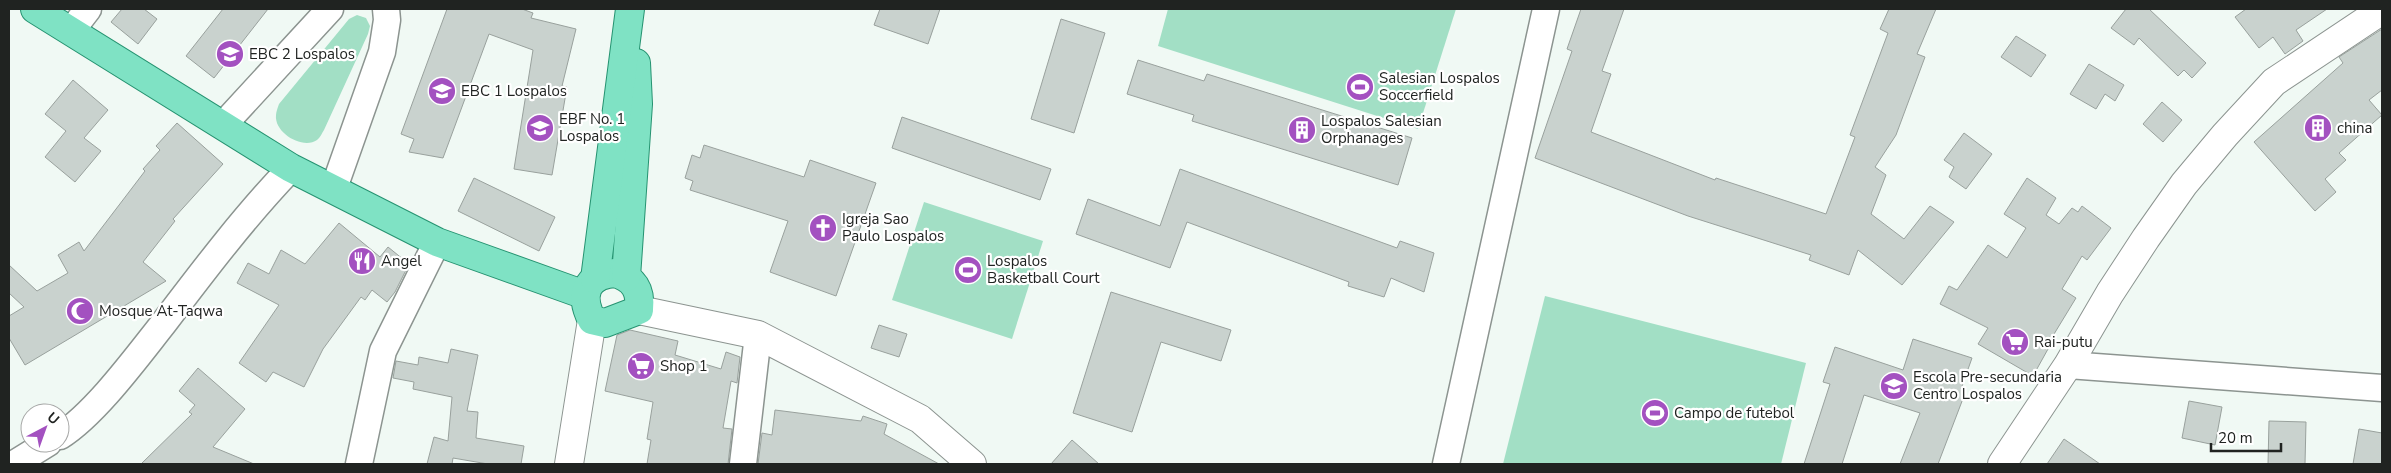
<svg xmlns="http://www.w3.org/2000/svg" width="2391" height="473" viewBox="0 0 2391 473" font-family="'Nunito Sans',sans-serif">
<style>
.green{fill:#a2dfc5}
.building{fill:#c9d2ce;stroke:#99a19d}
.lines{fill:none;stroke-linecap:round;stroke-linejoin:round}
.minor-casing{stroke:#8c9490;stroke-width:29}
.tertiary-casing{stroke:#8c9490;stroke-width:30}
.secondary-casing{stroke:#8c9490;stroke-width:30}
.primary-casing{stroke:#269371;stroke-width:30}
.minor{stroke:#fff;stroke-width:26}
.tertiary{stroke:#fff;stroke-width:28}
.secondary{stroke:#fff;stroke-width:28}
.primary{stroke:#7fe2c4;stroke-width:28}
.labels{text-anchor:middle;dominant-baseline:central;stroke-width:4.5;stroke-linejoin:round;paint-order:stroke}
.poi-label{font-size:15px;fill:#202321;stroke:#fff;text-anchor:start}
</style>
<rect width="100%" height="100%" fill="#f0f9f4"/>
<!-- green -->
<g class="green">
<polygon points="1168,9 1456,9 1418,129 1158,46"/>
<path d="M357,15L366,18L370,26L368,34L324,130C322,133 320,138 317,140C303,150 274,133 276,115C276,112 278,107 279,104L349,19Z"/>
<polygon points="924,202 1043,241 1012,339 892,300"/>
<polygon points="1545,296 1806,363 1781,464 1503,464"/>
</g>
<!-- building -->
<g class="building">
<polygon points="122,9 144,9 157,19 138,44 111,22"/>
<polygon points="223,9 268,9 214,78 186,56"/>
<polygon points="447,9 522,9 533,13 531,18 576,29 562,86 567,87 552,175 514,169 533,50 489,34 443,158 409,152 414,139 401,134"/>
<polygon points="880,9 940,9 928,44 874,25"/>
<polygon points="1581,9 1624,9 1602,71 1611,74 1591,132 1715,180 1716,178 1826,214 1855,137 1850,135 1888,33 1880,29 1889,9 1936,9 1917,54 1925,57 1896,135 1875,167 1886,175 1871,214 1904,239 1930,206 1954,222 1902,285 1858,250 1849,275 1809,260 1811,255 1688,216 1535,158 1572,51 1567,49"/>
<polygon points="2126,9 2149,9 2206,63 2192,78 2184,70 2178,76 2139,38 2134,45 2111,28"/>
<polygon points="2246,9 2327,9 2296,30 2303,41 2285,54 2273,37 2259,48 2235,17"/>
<polygon points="1061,19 1105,33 1074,133 1031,119"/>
<polygon points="2382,29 2382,90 2369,100 2382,115 2339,153 2346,160 2325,179 2336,192 2315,211 2254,142 2343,63 2339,57"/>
<polygon points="2016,36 2046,55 2031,77 2001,57"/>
<polygon points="1138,60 1204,81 1207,74 1412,138 1398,185 1192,121 1194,115 1127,94"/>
<polygon points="2089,64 2124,85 2115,101 2105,94 2096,109 2070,94"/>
<polygon points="73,80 108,110 84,138 101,151 75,182 45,157 66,131 45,114"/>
<polygon points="2162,102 2182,120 2163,142 2143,124"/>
<polygon points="902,117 1051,169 1040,200 892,148"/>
<polygon points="177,123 223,164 173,219 175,221 143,262 166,281 25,365 9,338 9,316 24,307 9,293 9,265 37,291 68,273 58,255 79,242 84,251 145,171 143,169 160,150 156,146"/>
<polygon points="1964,133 1992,154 1966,189 1949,177 1954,167 1944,160"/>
<polygon points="704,145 804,177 810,160 876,183 836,296 770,272 788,221 690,190 693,181 685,178 692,155 700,158"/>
<polygon points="1180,169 1397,248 1400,241 1434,253 1424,292 1391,278 1384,297 1348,286 1349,282 1187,222 1170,268 1076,234 1088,199 1160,226"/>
<polygon points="474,178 555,217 539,251 458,211"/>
<polygon points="2027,178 2056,198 2046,215 2059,224 2072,208 2078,212 2082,206 2111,228 2087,260 2082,256 2062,289 2076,298 2051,339 2053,340 2033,376 1978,344 1988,328 1940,304 1949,286 1957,290 1988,245 2007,258 2026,228 2004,214"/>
<polygon points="339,223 380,257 388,247 409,264 395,292 387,302 372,290 365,300 361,297 323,349 304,387 273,372 266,382 239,363 279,305 237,283 248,263 269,274 281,250 305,264"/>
<polygon points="1111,292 1231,330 1221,361 1161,342 1132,432 1073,413"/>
<polygon points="879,325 907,334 899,357 871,348"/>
<polygon points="630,330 678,341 675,355 721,369 726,352 740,357 737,383 731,381 723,428 732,429 728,464 647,464 651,440 647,439 653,402 605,391 617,335"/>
<polygon points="1913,339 1972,358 1961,389 1964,390 1964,396 1938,464 1900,464 1920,413 1864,395 1842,464 1804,464 1830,384 1823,382 1835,347 1903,370"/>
<polygon points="451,349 478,355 467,411 478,412 476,438 524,446 521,464 488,464 453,458 452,464 427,464 434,437 448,441 452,397 413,389 414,382 393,378 396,361 418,365 419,357 448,363"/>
<polygon points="198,368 245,409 213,447 254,464 141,464 192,414 189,412 195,405 179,391"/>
<polygon points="2189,401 2222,407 2215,445 2182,438"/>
<polygon points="775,410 861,421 863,416 887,424 884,434 939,464 758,464 762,433 772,435"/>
<polygon points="2269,421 2306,422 2305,464 2268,464"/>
<polygon points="2359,429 2382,433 2382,464 2353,464"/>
<polygon points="2064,439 2100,464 2047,464"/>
<polygon points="1072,440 1099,464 1051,464"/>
</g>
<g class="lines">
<defs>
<g id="minor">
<polyline points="71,31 88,9"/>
<polyline points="224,124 330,9"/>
<polyline points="334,188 382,52 387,20 386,9"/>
<polyline points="2068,365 2382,388"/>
<path d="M60,436C95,414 136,358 163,324C204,270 244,217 291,168"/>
<polyline points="14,464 48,443"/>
<polyline points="359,464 383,351 437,242"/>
<polyline points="743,464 758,335"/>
<polyline points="1446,464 1546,9"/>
</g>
<g id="tertiary">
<polyline points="569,464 592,320"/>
<polyline points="2002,464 2068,365 2110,293 2146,238 2184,184 2225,135 2274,82 2382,10"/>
</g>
<polyline id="secondary" points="639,310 758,335 920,419 972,464"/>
<g id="primary">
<polyline points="35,9 291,168 437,242 585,295"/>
<path d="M615,273C635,279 641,291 639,310L605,323L592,320C579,295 586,275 615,273Z"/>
<polyline points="626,277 638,104 636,63"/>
<polyline points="595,279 630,9"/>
</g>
</defs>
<!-- minor casing -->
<use href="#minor" class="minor-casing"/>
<!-- tertiary casing -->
<use href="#tertiary" class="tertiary-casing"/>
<!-- secondary casing -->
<use href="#secondary" class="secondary-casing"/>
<!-- primary casing -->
<use href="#primary" class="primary-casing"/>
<!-- minor -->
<use href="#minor" class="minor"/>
<!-- tertiary -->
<use href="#tertiary" class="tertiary"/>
<!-- secondary -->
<use href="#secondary" class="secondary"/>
<!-- primary -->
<use href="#primary" class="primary"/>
</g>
<!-- icons -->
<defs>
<symbol id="school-disc" viewBox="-11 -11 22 22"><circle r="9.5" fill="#a351c0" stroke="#fff"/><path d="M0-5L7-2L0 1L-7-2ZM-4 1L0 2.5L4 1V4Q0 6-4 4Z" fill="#fff"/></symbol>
<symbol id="stadium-disc" viewBox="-11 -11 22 22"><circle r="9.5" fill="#a351c0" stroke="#fff"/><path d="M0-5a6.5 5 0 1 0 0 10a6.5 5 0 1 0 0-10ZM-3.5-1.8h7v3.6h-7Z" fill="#fff"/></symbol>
<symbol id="building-disc" viewBox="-11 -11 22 22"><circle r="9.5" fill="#a351c0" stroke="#fff"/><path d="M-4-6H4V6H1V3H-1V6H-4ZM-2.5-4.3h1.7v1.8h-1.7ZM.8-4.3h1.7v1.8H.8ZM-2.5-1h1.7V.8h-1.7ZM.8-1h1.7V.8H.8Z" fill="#fff"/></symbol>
<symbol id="church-disc" viewBox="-11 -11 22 22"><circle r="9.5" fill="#a351c0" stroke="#fff"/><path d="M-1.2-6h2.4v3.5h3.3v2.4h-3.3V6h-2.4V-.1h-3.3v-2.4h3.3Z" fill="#fff"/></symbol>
<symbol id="restaurant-disc" viewBox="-11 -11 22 22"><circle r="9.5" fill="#a351c0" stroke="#fff"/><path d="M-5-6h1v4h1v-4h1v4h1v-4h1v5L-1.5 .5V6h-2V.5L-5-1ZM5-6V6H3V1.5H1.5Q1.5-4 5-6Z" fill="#fff"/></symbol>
<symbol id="mosque-disc" viewBox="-11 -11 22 22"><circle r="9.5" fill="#a351c0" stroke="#fff"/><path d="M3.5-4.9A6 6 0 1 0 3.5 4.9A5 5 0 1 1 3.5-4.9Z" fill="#fff"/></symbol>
<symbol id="supermarket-disc" viewBox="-11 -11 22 22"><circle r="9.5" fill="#a351c0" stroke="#fff"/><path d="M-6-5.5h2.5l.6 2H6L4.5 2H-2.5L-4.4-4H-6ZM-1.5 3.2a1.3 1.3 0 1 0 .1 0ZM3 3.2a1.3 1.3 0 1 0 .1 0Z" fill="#fff"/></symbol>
</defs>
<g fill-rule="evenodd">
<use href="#school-disc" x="214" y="38" width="32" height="32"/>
<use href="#stadium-disc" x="1344" y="71" width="32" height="32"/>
<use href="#school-disc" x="426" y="75" width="32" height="32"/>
<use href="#school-disc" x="524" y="112" width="32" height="32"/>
<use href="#building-disc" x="2302" y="112" width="32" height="32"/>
<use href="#building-disc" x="1286" y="114" width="32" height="32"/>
<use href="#church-disc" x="807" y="212" width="32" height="32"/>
<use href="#restaurant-disc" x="346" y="245" width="32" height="32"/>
<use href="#stadium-disc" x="952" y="254" width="32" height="32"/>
<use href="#mosque-disc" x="64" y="295" width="32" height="32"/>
<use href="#supermarket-disc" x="1999" y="326" width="32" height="32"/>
<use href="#supermarket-disc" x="625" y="350" width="32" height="32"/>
<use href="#school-disc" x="1878" y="370" width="32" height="32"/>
<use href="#stadium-disc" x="1639" y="397" width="32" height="32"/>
</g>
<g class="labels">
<!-- poi labels -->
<g class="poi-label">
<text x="249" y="54">EBC 2 Lospalos</text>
<text x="1379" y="78">Salesian Lospalos<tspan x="1379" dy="17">Soccerfield</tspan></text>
<text x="461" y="91">EBC 1 Lospalos</text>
<text x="559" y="119">EBF No. 1<tspan x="559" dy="17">Lospalos</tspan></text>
<text x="1321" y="121">Lospalos Salesian<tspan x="1321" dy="17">Orphanages</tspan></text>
<text x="2337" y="128">china</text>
<text x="842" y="219">Igreja Sao<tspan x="842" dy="17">Paulo Lospalos</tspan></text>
<text x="381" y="261">Angel</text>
<text x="987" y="261">Lospalos<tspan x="987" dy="17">Basketball Court</tspan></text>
<text x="99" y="311">Mosque At-Taqwa</text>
<text x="2034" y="342">Rai-putu</text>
<text x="660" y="366">Shop 1</text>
<text x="1913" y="377">Escola Pre-secundaria<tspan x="1913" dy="17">Centro Lospalos</tspan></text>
<text x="1674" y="413">Campo de futebol</text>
</g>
</g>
<!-- border -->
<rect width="2391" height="473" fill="none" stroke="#202321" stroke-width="20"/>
<!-- north arrow -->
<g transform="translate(45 428) rotate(41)"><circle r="24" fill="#ffffff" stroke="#a6a7a6"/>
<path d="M0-4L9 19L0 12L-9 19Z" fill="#a351c0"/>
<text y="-8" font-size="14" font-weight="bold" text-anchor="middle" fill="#202321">U</text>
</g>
<!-- scale -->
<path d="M2211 443v8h70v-8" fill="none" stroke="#202321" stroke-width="2.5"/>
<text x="2218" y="443" font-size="15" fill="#202321" stroke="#ffffff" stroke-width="4" paint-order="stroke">20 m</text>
</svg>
